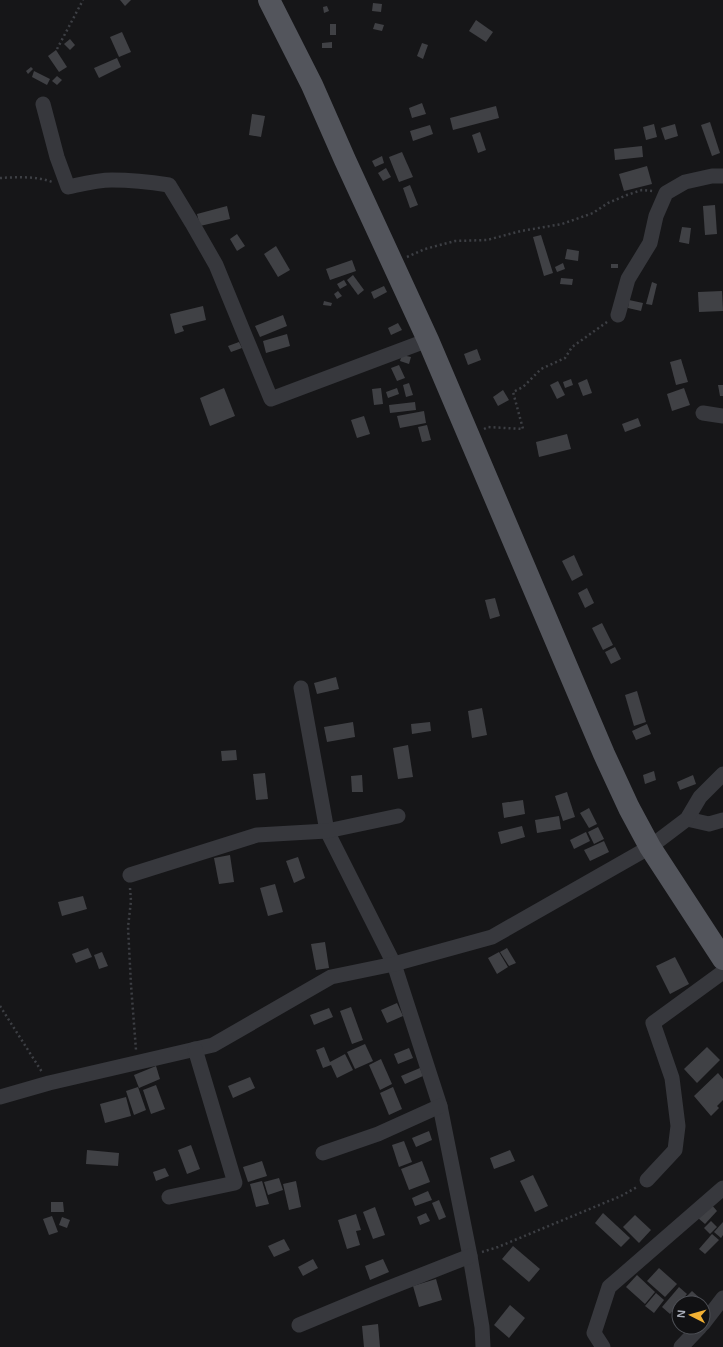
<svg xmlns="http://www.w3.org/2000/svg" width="723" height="1347" viewBox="0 0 723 1347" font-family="Helvetica,sans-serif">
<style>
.building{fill:#404145}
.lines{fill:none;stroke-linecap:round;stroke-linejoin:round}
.path{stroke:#3d3f44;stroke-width:2.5;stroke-dasharray:2 3;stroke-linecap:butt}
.street{stroke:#37383d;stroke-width:15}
.primary{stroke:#53555c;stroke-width:22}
</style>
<rect width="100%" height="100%" fill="#161618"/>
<!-- building -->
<g class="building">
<polygon points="120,0 131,0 125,6"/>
<polygon points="373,3 382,4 381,12 372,11"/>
<polygon points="327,6 329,11 324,13 323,7"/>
<polygon points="476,20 493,32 486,42 469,31"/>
<polygon points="375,23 384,25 382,31 373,29"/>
<rect x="330" y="24" width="6" height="11"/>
<polygon points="122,32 131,52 119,57 110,37"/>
<polygon points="70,39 75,45 70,50 64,44"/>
<polygon points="332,42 332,48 322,48 322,43"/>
<polygon points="422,43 428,45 423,59 417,56"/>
<polygon points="56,50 67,67 59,72 48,56"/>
<polygon points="117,58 121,67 99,78 94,68"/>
<polygon points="31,67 33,69 28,74 26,71"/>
<polygon points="34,71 50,79 47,85 32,77"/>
<polygon points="57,76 62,80 57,85 52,81"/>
<polygon points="422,103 426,114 412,118 409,108"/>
<polygon points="496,106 499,118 453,130 450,118"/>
<polygon points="252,114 265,116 261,137 249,135"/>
<polygon points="710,122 720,153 712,156 701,125"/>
<polygon points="654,124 657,137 646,140 643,127"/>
<polygon points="675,124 678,136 665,140 661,128"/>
<polygon points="430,125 433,134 413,141 410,131"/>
<polygon points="480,132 486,150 478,153 472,135"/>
<polygon points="642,146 643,157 615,160 614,149"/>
<polygon points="402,152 413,177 399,182 389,157"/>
<polygon points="382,156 384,163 375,167 372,161"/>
<polygon points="647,166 652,184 624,191 619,174"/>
<polygon points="386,168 391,177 383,181 378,173"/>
<polygon points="410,185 418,205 410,208 403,188"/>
<polygon points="715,205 717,234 705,235 703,206"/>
<polygon points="227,206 230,219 200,226 197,214"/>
<polygon points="682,227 691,228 689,244 679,242"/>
<polygon points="237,234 245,246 237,251 230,239"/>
<polygon points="541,235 553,273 544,276 533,237"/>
<polygon points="276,246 290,270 278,277 264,254"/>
<polygon points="567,249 579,251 578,261 565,259"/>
<polygon points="352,260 356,271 330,280 326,269"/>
<polygon points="563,263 565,269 557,272 555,267"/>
<rect x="611" y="264" width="7" height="4"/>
<polygon points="353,275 364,290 358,295 347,280"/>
<polygon points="561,278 573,279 572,285 560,284"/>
<polygon points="344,280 347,285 340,289 337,284"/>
<polygon points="652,282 657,284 652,305 646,304"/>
<polygon points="384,286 387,292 374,299 371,292"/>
<polygon points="338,291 342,296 337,299 334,294"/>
<polygon points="722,291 723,311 699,312 698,292"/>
<polygon points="629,300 643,303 641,311 628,308"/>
<polygon points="324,301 332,303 331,306 323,305"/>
<polygon points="203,306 206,320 182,326 184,331 175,334 170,314"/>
<polygon points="283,315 287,326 260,337 255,326"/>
<polygon points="398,323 402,330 391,335 388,328"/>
<polygon points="287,334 290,346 266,353 263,341"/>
<polygon points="239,342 242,348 231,352 228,346"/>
<polygon points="477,349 481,360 468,365 464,354"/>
<polygon points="402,355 411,357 409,364 400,361"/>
<polygon points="681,359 688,382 676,385 670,362"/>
<polygon points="399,365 405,378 397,381 391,368"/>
<polygon points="571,379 573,385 565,388 563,382"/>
<polygon points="587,379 592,393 583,396 578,383"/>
<polygon points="558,381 565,395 557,399 550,385"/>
<polygon points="409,383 413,395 406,397 403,385"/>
<polygon points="718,385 723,385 723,396 720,396"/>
<polygon points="224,388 235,416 210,426 200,398"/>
<polygon points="381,388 383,404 374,405 372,389"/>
<polygon points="397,388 399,394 388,398 386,392"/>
<polygon points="684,388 690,405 672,411 667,394"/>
<polygon points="503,390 509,400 498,406 493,397"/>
<polygon points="415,402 416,410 390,413 389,405"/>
<polygon points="424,411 426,423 400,428 397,416"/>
<polygon points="364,416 370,434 357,438 351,420"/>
<polygon points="638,418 641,426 625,432 622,424"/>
<polygon points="427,425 431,440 422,442 418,427"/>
<polygon points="567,434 571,449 539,457 536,442"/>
<polygon points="574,555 583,575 572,581 562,561"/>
<polygon points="587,588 594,603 585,608 578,593"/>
<polygon points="495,598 500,616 490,619 485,600"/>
<polygon points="602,623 613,645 603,650 592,628"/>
<polygon points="615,647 621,659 611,664 605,652"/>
<polygon points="336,677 339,689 317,694 314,683"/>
<polygon points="637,691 646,722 634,726 625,695"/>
<polygon points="482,708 487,735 472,738 468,711"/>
<polygon points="353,722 355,737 327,742 324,727"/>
<polygon points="430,722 431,731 412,734 411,724"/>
<polygon points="647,724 651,734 636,740 632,731"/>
<polygon points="408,745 413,777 398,779 393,748"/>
<polygon points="236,750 237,760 222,761 221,751"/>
<polygon points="654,771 656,780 645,784 643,775"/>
<polygon points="265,773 268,799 256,800 253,774"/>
<polygon points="362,775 363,792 352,792 351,776"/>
<polygon points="693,775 696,784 680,790 677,782"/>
<polygon points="567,792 575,817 563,821 555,796"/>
<polygon points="523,800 525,814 504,818 502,803"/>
<polygon points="589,808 597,824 589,828 580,813"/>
<polygon points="559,816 561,829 537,833 535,820"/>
<polygon points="522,826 525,837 501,844 498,832"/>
<polygon points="598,827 604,839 594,844 588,832"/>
<polygon points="586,832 590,841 574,849 570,840"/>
<polygon points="604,841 609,852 590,861 584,850"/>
<polygon points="230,855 234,882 219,884 214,858"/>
<polygon points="298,857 305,878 294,883 286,861"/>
<polygon points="275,884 283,912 268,916 260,888"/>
<polygon points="83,896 87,909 62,916 58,902"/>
<polygon points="325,942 329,968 316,970 311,944"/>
<polygon points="88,948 92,957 76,963 72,954"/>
<polygon points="507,948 516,963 509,966 500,952"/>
<polygon points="102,952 108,966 99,969 94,955"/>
<polygon points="499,952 508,967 497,974 488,958"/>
<polygon points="675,957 689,984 670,994 656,966"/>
<polygon points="397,1003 403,1016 387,1023 381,1010"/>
<polygon points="351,1007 363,1040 352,1044 340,1011"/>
<polygon points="329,1008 333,1017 314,1025 310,1015"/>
<polygon points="365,1044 373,1061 355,1069 347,1052"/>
<polygon points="324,1047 330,1062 345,1054 353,1070 337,1078 331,1065 323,1068 316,1050"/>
<polygon points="707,1047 720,1060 697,1083 684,1069"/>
<polygon points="409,1048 413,1058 398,1064 394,1054"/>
<polygon points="381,1059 392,1084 380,1090 369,1065"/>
<polygon points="156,1066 160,1079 139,1088 134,1075"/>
<polygon points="420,1068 423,1076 405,1084 401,1076"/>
<polygon points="718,1073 723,1079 723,1100 717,1106 719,1108 711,1116 694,1096"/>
<polygon points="250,1077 255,1088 233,1098 228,1086"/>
<polygon points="156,1085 165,1109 151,1114 143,1090"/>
<polygon points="138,1087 146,1110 134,1115 126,1091"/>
<polygon points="393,1087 402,1109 389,1115 380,1093"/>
<polygon points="126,1097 131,1116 105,1123 100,1104"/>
<polygon points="429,1131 432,1140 416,1147 412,1138"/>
<polygon points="404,1141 412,1162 399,1167 392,1145"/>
<polygon points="191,1145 200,1169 187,1174 178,1150"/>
<polygon points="87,1150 119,1153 118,1166 86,1164"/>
<polygon points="510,1150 515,1161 494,1169 490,1158"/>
<polygon points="262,1161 267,1176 248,1182 243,1167"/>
<polygon points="422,1161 430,1182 409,1190 401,1169"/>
<polygon points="165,1168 169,1176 156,1181 153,1172"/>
<polygon points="533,1175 548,1206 535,1212 520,1181"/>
<polygon points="279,1178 283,1190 268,1195 264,1182"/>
<polygon points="262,1181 269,1204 256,1207 250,1184"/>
<polygon points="296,1181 301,1207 289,1210 283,1184"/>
<polygon points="428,1191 432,1200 415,1206 412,1198"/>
<polygon points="439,1200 446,1217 439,1220 432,1203"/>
<polygon points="51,1202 63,1202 64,1212 51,1212"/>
<polygon points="711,1204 717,1211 705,1224 698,1218"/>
<polygon points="375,1207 385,1235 373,1239 363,1212"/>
<polygon points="426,1213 430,1221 420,1225 417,1217"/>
<polygon points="603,1213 630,1238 621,1247 595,1223"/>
<polygon points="356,1214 361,1230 356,1231 360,1245 347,1249 338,1220"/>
<polygon points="635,1215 651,1230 639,1243 623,1227"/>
<polygon points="52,1216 58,1232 49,1235 43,1219"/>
<polygon points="62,1217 70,1220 67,1228 59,1225"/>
<polygon points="711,1221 717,1227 710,1234 704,1228"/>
<polygon points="723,1222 723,1235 721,1238 714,1232"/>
<polygon points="712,1234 719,1240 705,1254 699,1249"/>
<polygon points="284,1239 290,1250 274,1257 268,1246"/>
<polygon points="513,1246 540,1269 529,1282 502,1259"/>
<polygon points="313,1259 318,1268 303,1276 298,1267"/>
<polygon points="383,1259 389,1272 370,1280 365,1266"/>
<polygon points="659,1268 677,1284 665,1297 647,1281"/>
<polygon points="637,1275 655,1292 645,1304 626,1287"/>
<polygon points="436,1279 442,1300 419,1307 413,1286"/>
<polygon points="679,1287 687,1294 670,1314 662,1307"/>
<polygon points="692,1291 703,1301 700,1303 690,1303 685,1298"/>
<polygon points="656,1293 664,1300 654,1313 645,1306"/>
<polygon points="510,1305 525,1318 509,1338 494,1325"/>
<polygon points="378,1324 380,1347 364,1347 362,1326"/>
</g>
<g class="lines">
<!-- path -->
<g class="path">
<polyline points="57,49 83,0"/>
<path d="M0,178C17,177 36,176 52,182"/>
<polyline points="407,257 425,249 455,241 487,240 521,231 562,224 593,213 608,203 627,195 642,190 653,191"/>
<polyline points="484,429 488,427 523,429 513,392 523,387 541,369 565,358 572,347 607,322"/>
<polyline points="130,888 131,901 128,927 131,985 136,1050"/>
<polyline points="0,1006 42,1072"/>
<polyline points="482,1252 498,1247 621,1196 637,1187"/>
</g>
<!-- street -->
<g class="street">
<path d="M43,104L57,157L68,187C82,184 97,180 112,180C131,180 150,182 169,185L192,223L216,265L271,399L428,340"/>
<polyline points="618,315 628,279 650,243 656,216 666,193 685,182 712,176 723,176"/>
<polyline points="703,413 723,416"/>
<polyline points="301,688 327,831 394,964 440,1106 470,1256 482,1327 483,1347"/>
<polyline points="687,819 709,824 723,820"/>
<polyline points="130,875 257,835 327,831 398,816"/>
<polyline points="0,1097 49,1083 213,1045 331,977 394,964 492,937 650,847 687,819 700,797 723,774"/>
<polyline points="323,1153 378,1134 440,1106"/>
<polyline points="647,1180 675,1150 678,1126 672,1078 653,1023 723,972"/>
<polyline points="169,1197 235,1183 195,1049"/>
<polyline points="703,1324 723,1298"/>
<polyline points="299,1325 376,1293 470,1256"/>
<polyline points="603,1347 594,1333 609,1287 723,1188"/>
<polyline points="681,1347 700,1327"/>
</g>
<!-- primary -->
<polyline class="primary" points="269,0 312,85 345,160 428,340 604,754 629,808 650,847 723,959"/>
</g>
<!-- north arrow -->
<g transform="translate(691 1315) rotate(276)"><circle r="19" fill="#111113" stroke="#4d4f55"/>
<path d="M0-3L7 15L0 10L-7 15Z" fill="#f2b134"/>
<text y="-6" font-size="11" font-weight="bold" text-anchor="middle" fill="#a8adb8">N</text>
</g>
</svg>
